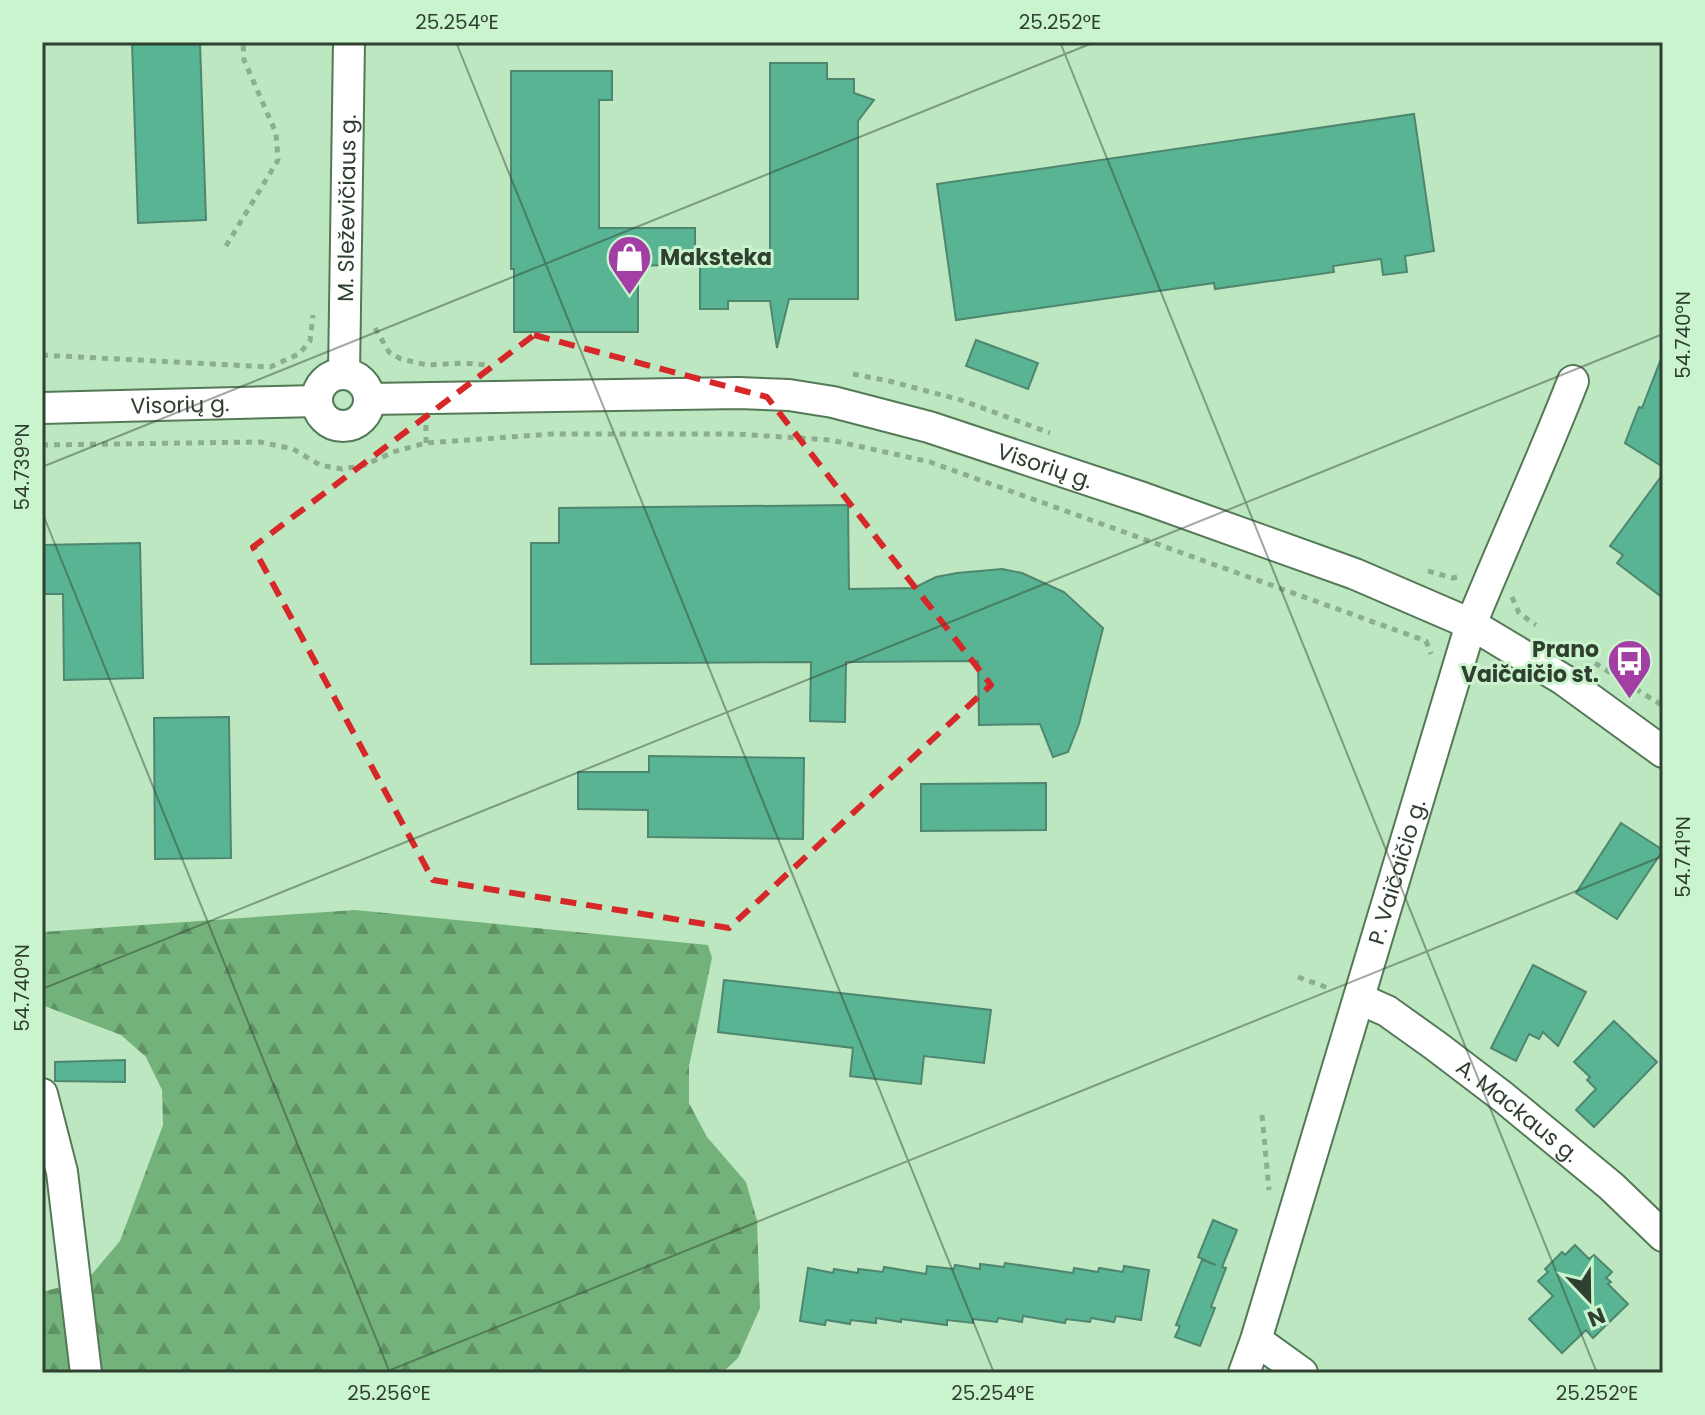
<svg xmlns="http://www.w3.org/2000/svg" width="1705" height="1415" viewBox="0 0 1705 1415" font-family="Poppins,sans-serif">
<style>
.forest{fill:url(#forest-firs)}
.building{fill:#58b492;stroke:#4f8670;stroke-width:2}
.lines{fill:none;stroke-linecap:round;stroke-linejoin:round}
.street-casing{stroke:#547957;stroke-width:34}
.path{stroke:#8cad8e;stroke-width:5;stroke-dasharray:6 6;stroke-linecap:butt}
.street{stroke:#fff;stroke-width:30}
.marked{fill:none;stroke:#d62828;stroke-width:6;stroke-dasharray:16 10;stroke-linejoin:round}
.ticks{fill:none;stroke:#2f3f30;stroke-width:2;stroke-opacity:0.45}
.labels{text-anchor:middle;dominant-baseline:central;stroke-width:6;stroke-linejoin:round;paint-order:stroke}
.street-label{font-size:22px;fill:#2f3f30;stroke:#caf4cd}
.poi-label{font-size:22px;font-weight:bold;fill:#2f3f30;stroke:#caf4cd;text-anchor:start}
.neatline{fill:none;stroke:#2f3f30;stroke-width:3}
.ticks-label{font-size:20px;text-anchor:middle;fill:#2f3f30}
</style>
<defs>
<pattern id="forest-firs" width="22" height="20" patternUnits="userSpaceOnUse" patternTransform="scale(2)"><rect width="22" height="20" fill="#74b27b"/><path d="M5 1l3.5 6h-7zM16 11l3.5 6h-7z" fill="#609265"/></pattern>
</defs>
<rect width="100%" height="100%" fill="#bde7c0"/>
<!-- forest -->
<polygon class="forest" points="355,910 708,945 712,958 689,1066 689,1103 707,1137 746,1182 757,1220 760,1308 738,1358 722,1373 42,1373 42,1292 87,1280 120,1241 163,1125 162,1090 146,1057 121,1035 42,1005 42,932"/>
<!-- building -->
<g class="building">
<polygon points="132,42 200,42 206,220 138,223"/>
<polygon points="770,63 827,63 827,79 854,79 854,93 874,100 858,121 858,299 789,299 777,348 770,301 728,301 728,309 700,309 700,264 770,264"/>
<polygon points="511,71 612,71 612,100 599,100 599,228 695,228 695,264 638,266 638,332 514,332 514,269 511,269"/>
<polygon points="1414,114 1434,251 1405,256 1407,272 1383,275 1381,259 1333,266 1334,272 1215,289 1214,283 956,320 937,184"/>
<polygon points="976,340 1038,363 1028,389 966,366"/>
<polygon points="1661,359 1663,359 1663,467 1625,443 1639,407 1642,408"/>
<polygon points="1663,474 1663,598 1617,563 1623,555 1610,546"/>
<polygon points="848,505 849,589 914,588 936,577 957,573 1002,569 1022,573 1064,592 1103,628 1079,724 1068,752 1053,757 1040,724 979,725 978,661 846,662 845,722 810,721 811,662 531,664 531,543 559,543 559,508"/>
<polygon points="140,543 143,678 64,680 63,594 42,594 42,545"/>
<polygon points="229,717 231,858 155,859 154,718"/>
<polygon points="649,756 804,758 803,839 648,837 648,810 578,809 578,772 649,772"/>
<polygon points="1046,783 1046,830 921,831 921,784"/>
<polygon points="1621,823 1663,850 1617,919 1576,893"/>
<polygon points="1533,965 1586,992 1558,1046 1543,1032 1539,1039 1529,1034 1516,1061 1491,1048"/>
<polygon points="724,980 991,1010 984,1063 924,1056 921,1084 850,1076 853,1048 718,1032"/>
<polygon points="1614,1021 1657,1062 1594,1127 1576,1110 1596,1089 1587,1080 1590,1077 1574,1062"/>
<polygon points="125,1060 125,1082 55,1081 55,1062"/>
<polygon points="1213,1220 1237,1230 1222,1267 1226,1268 1211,1307 1215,1308 1200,1346 1175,1337 1180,1326 1176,1325 1202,1260 1216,1265 1198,1257"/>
<polygon points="1575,1245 1589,1259 1594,1255 1612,1272 1606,1278 1611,1282 1608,1284 1628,1304 1593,1338 1586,1330 1562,1353 1529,1319 1553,1296 1538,1281 1548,1272 1545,1269 1562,1252 1565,1255"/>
<polygon points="1005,1263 1073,1273 1074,1268 1098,1272 1099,1268 1123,1272 1124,1266 1149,1270 1141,1320 1116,1316 1114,1322 1091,1318 1090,1322 1066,1319 1065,1323 1023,1316 1022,1322 998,1318 997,1322 973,1319 973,1323 947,1320 947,1325 901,1319 901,1322 876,1318 876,1323 851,1320 850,1324 826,1320 825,1325 800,1321 808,1268 833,1273 834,1269 858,1273 858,1269 883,1272 884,1267 926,1274 927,1266 954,1269 955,1265 980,1269 980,1264 1004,1267"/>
</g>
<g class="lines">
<defs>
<g id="street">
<path id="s1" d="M344,374L349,42"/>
<circle cx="343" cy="400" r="26"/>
<path id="s2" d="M369,399L739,393L789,395L833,402L929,427L1143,498L1355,574L1471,624L1564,680L1663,752"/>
<path id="s3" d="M42,408L317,401"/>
<path id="s4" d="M1360,999L1387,1011L1436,1046L1503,1097L1611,1186L1663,1236"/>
<polyline points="42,1094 62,1172 86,1373"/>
<polyline points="1256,1340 1302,1373"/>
<path id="s5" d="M1244,1373L1256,1340L1471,624C1504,543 1541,463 1573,381"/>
</g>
</defs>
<!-- street casing -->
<use href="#street" class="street-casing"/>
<!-- path -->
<g class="path">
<polyline points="226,246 278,160 276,133 244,60 243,42"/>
<polyline points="375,328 389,352 401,359 427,365 464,363 488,365"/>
<polyline points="42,355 270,367 299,354 310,341 313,315"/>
<polyline points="853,374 889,381 961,400 1050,433"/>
<polyline points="426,443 426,424"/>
<polyline points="42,445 260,442 293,449 320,465 342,469 365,465 393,452 426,443 552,434 736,434 831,440 930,462 1426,641 1431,654"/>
<polyline points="1428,571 1453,578 1461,576"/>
<polyline points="1512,597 1519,613 1536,625"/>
<polyline points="1595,663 1663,706"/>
<polyline points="1298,977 1331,989"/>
<polyline points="1262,1115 1269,1190"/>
</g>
<!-- street -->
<use href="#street" class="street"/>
</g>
<!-- marked area -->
<path class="marked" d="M534,335L767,397L991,685L729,928L433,880L253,547Z"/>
<!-- ticks -->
<path class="ticks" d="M456,42L994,1373M1060,42L1597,1373M42,467L1095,42M42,512L390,1373M42,989L1663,334M383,1373L1663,856"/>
<!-- icons -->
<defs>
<symbol id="shop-pin" viewBox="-11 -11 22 30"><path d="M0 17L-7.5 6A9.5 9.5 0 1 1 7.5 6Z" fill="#a23ea4" stroke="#caf4cd"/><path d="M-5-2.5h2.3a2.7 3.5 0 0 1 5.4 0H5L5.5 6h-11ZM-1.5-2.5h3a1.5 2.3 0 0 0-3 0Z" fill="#fff"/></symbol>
<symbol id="bus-pin" viewBox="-11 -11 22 30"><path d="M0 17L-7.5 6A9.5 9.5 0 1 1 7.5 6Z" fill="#a23ea4" stroke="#caf4cd"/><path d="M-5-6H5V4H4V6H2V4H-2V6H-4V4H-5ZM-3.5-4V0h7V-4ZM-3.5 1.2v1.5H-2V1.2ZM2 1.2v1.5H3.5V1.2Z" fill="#fff"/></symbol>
</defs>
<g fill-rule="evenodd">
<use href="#shop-pin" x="604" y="232" width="51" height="69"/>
<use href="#bus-pin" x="1604" y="636" width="51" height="69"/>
</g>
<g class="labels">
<!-- street labels -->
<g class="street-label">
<text stroke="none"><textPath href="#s1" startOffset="166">M. Sleževičiaus g.</textPath></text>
<text stroke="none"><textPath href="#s3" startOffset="138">Visorių g.</textPath></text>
<text stroke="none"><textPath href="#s2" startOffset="686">Visorių g.</textPath></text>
<text stroke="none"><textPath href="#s5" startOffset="524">P. Vaičaičio g.</textPath></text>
<text stroke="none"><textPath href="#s4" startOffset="194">A. Mackaus g.</textPath></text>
</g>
<!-- poi labels -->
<g class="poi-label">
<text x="660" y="257">Maksteka</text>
<text x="1599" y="649" text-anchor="end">Prano<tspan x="1599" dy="25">Vaičaičio st.</tspan></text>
</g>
</g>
<!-- border -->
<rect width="1705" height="1415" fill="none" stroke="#caf4cd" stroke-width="88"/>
<!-- north arrow -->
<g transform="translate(1589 1299) rotate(158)" stroke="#caf4cd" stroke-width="6" paint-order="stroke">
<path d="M0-6L14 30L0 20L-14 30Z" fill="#2f3f30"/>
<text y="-12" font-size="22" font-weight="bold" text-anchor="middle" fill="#2f3f30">N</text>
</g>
<rect x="44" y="44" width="1617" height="1327" class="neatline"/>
<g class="ticks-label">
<text x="457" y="29">25.254°E</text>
<text x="1060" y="29">25.252°E</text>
<text transform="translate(1683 335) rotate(-90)" y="7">54.740°N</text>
<text transform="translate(22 467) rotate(-90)" y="7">54.739°N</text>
<text transform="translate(1683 857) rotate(-90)" y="7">54.741°N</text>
<text transform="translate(22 988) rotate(-90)" y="7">54.740°N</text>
<text x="389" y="1400">25.256°E</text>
<text x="993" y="1400">25.254°E</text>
<text x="1597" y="1400">25.252°E</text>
</g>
</svg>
